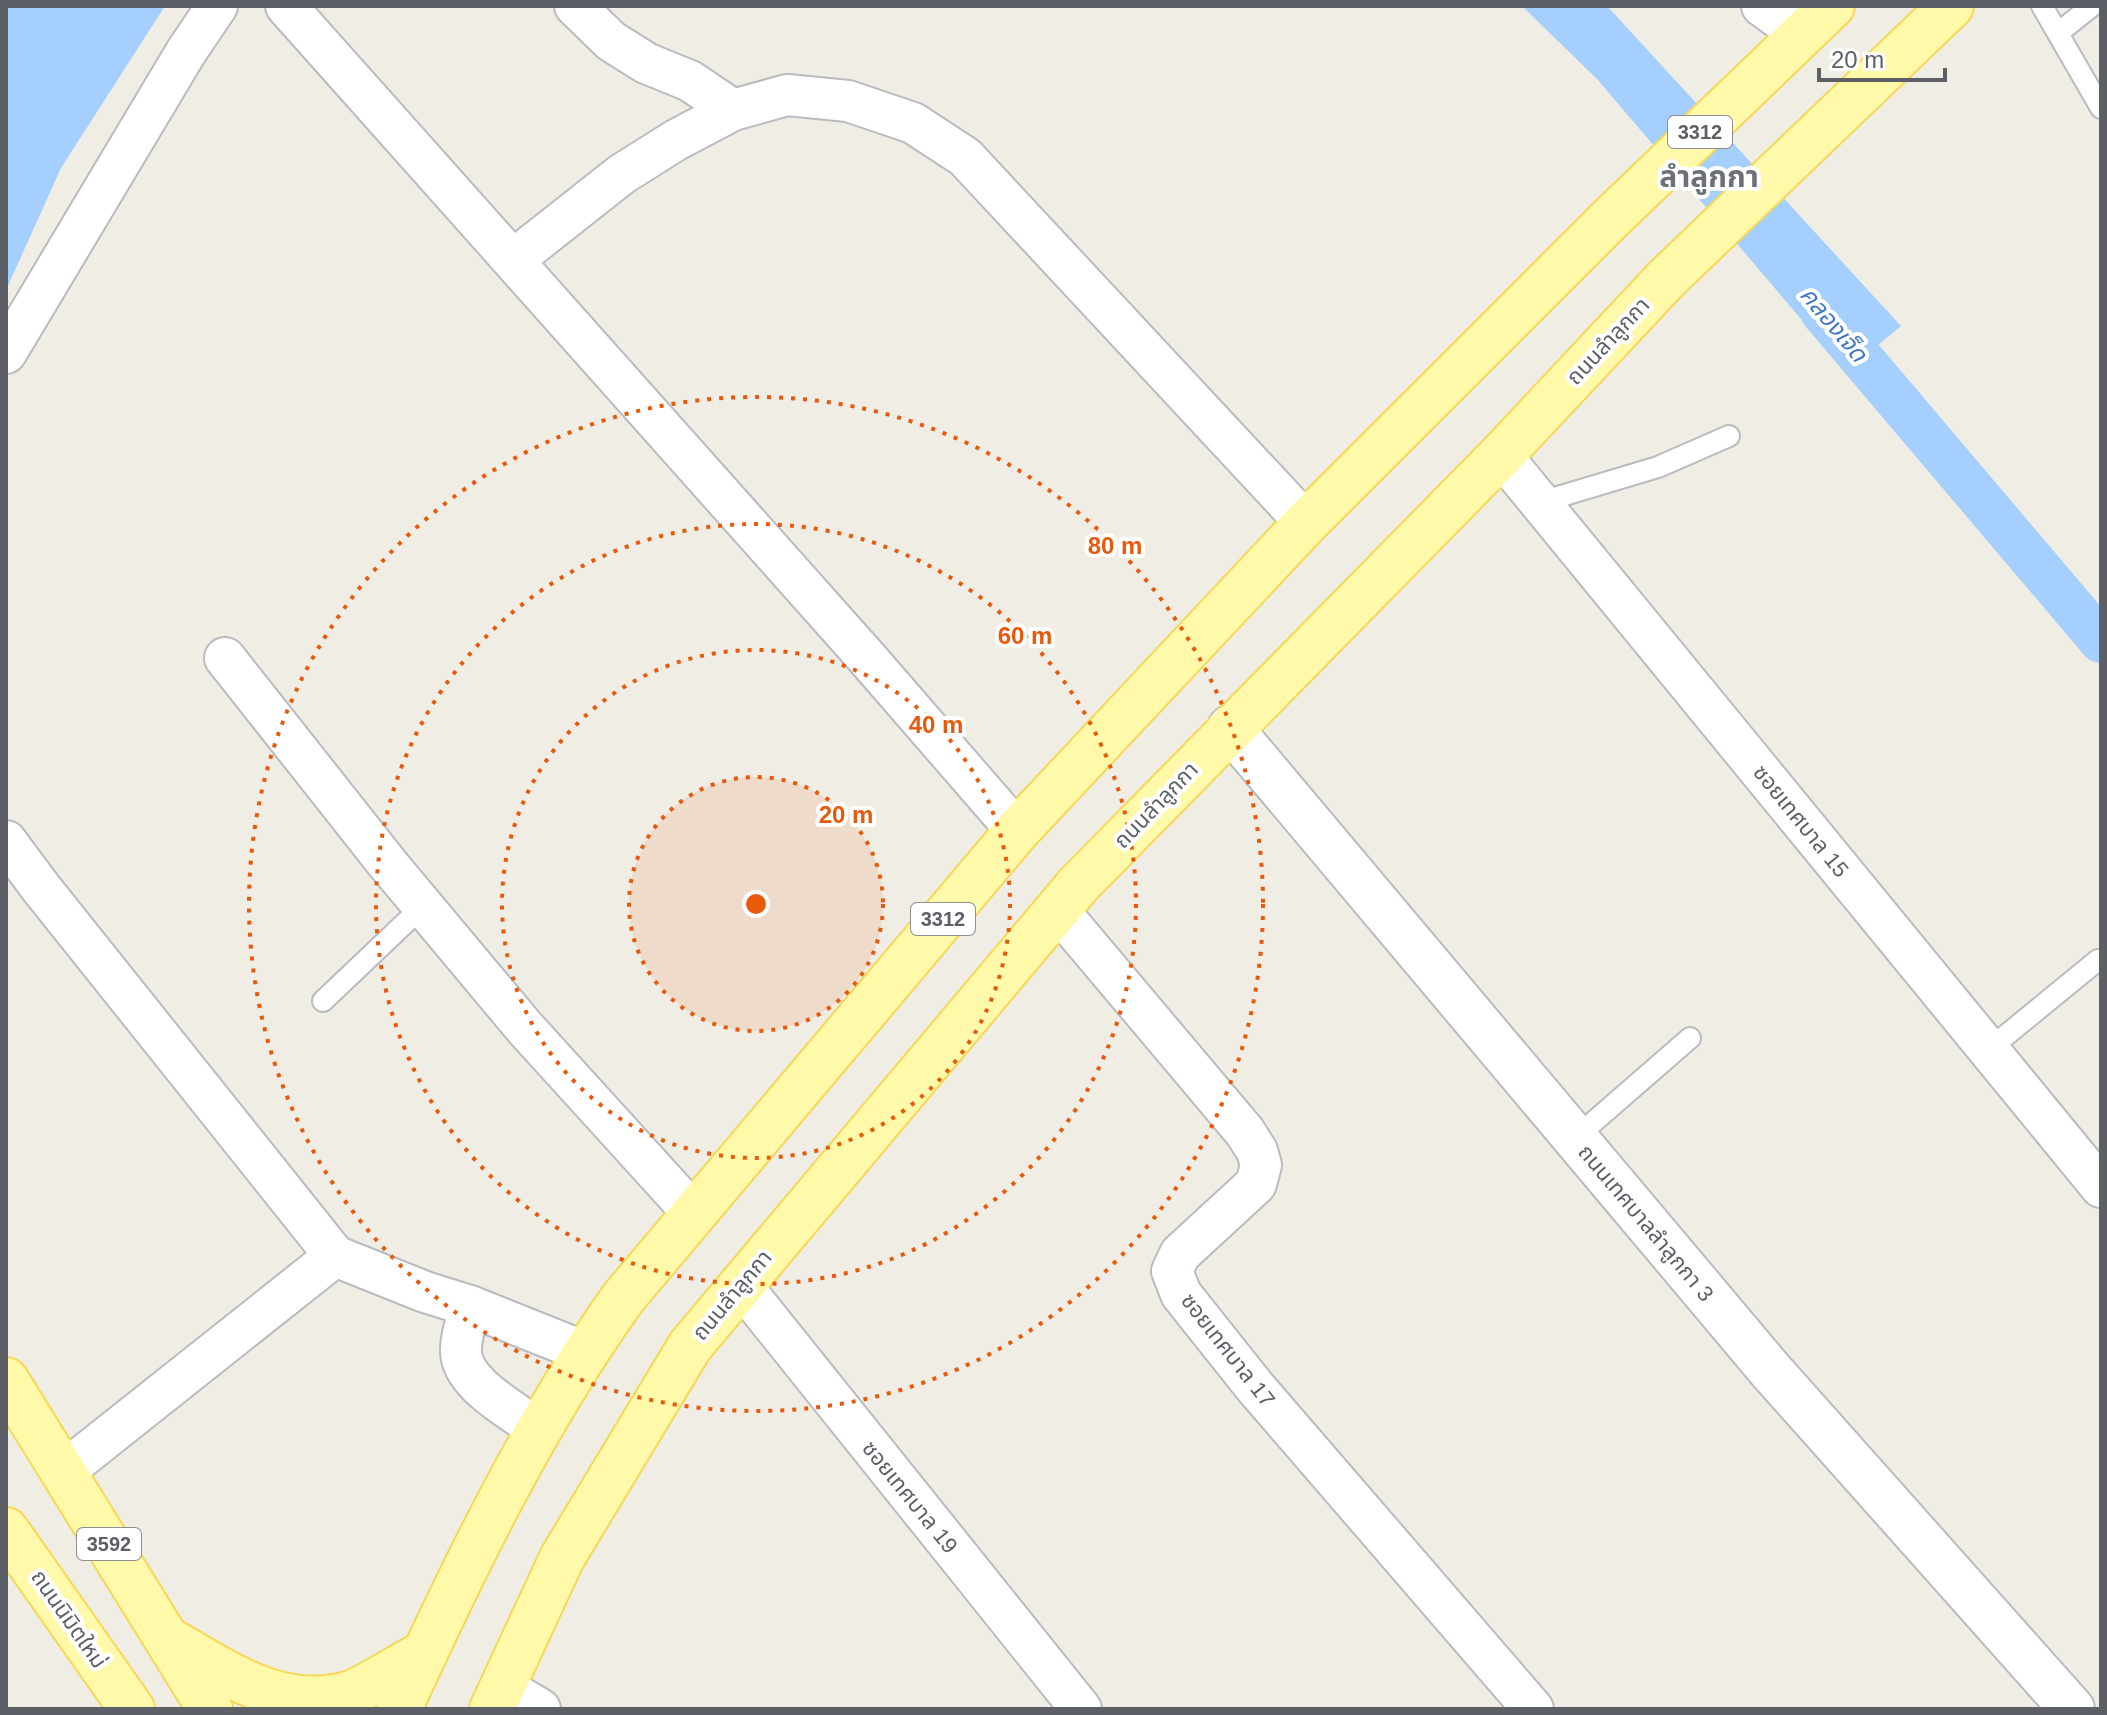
<svg xmlns="http://www.w3.org/2000/svg" width="2107" height="1715" viewBox="0 0 2107 1715" font-family="Helvetica,'Noto Sans Thai',sans-serif">
<style>
.water{fill:#a4cfff}
.lines{fill:none;stroke-linecap:round;stroke-linejoin:round}
.canal{stroke:#a4cfff;stroke-width:44}
.service-casing{stroke:#b9bbc0;stroke-width:24}
.minor-casing{stroke:#b9bbc0;stroke-width:44}
.tertiary-casing{stroke:#b9bbc0;stroke-width:48}
.primary-casing{stroke:#f6d856;stroke-width:48}
.service{stroke:#fff;stroke-width:20}
.minor{stroke:#fff;stroke-width:40}
.tertiary{stroke:#fff;stroke-width:44}
.primary{stroke:#fff9a9;stroke-width:44}
.ring{fill:none;stroke:#e8590c;stroke-width:4;stroke-dasharray:4 8}
.labels{text-anchor:middle;dominant-baseline:central;stroke-width:8;stroke-linejoin:round;paint-order:stroke}
.shield{fill:#fff;stroke:#8d8f93;stroke-width:2}
.shield-label{font-size:20px;font-weight:bold;fill:#5c5f65}
.street-label{font-size:22px;fill:#5c5f65;stroke:#fff}
.water-label{font-size:24px;font-style:italic;fill:#4276c7;stroke:#fff}
.district-label{font-size:30px;font-weight:bold;fill:#6d7177;stroke:#fff}
.centre{fill:#e8590c;stroke:#fff;stroke-width:4}
.ring-label{font-size:24px;text-anchor:middle;font-weight:bold;fill:#e8590c;stroke:#fff;stroke-width:8;stroke-linejoin:round;paint-order:stroke}
</style>
<rect width="100%" height="100%" fill="#efede4"/>
<!-- water -->
<g class="water">
<polygon points="6,6 165,6 61,168 6,290"/>
<polygon points="1522,6 1607,6 1901,326 1846,372 1598,80"/>
</g>
<g class="lines">
<!-- canal -->
<polyline class="canal" points="1823,313 2101,641"/>
<defs>
<g id="service">
<polyline points="2042,6 2101,108"/>
<polyline points="2058,33 2092,6"/>
<polyline points="1541,502 1658,467 1729,436"/>
<polyline points="323,1001 423,906"/>
<polyline points="1988,1050 2098,960"/>
<polyline points="1575,1138 1690,1038"/>
</g>
<g id="minor">
<polyline points="286,6 867,658 1017,831"/>
<polyline points="575,6 611,41 646,63 690,81 733,110"/>
<polyline points="1762,6 1802,35"/>
<polyline points="513,260 622,174 676,140 733,110 787,95 848,101 913,123 965,157 1306,523"/>
<polyline points="6,353 186,52 217,6"/>
<polyline points="1501,455 2101,1187"/>
<polyline points="225,658 387,863 525,1028 694,1214"/>
<path d="M6,841L41,888L335,1256L425,1292L470,1306C467,1320 461,1335 461,1349C459,1383 514,1411 538,1429"/>
<polyline points="1058,910 1245,1132 1257,1151 1261,1165 1256,1184 1180,1254 1172,1271 1181,1294 1255,1387 1533,1709"/>
<polyline points="741,1285 1081,1709"/>
<polyline points="470,1306 585,1352"/>
<polyline points="63,1472 335,1256"/>
<polyline points="501,1686 540,1709"/>
</g>
<polyline id="tertiary" points="1230,728 1771,1371 2072,1709"/>
<g id="primary">
<polyline points="6,1380 210,1709"/>
<polyline points="6,1530 132,1709"/>
<path d="M171,1641C228,1674 285,1715 354,1692C378,1681 401,1665 425,1653"/>
<path d="M399,1709C464,1567 532,1426 623,1298L1017,831L1306,523L1609,220L1832,6"/>
<polyline points="492,1709 562,1558 690,1346 1078,885 1501,455 1666,279 1951,6"/>
</g>
</defs>
<!-- service casing -->
<use href="#service" class="service-casing"/>
<!-- minor casing -->
<use href="#minor" class="minor-casing"/>
<!-- tertiary casing -->
<use href="#tertiary" class="tertiary-casing"/>
<!-- primary casing -->
<use href="#primary" class="primary-casing"/>
<!-- service -->
<use href="#service" class="service"/>
<!-- minor -->
<use href="#minor" class="minor"/>
<!-- tertiary -->
<use href="#tertiary" class="tertiary"/>
<!-- primary -->
<use href="#primary" class="primary"/>
</g>
<!-- distance rings -->
<circle cx="756" cy="904" r="127" fill="#e8590c" fill-opacity=".12"/>
<g class="ring">
<circle cx="756" cy="904" r="127"/>
<circle cx="756" cy="904" r="254"/>
<circle cx="756" cy="904" r="380"/>
<circle cx="756" cy="904" r="507"/>
</g>
<g class="labels">
<!-- shield labels -->
<g class="shield">
<rect x="1668" y="116" width="64" height="32" rx="6"/>
<rect x="911" y="903" width="64" height="32" rx="6"/>
<rect x="77" y="1528" width="64" height="32" rx="6"/>
</g>
<g class="shield-label">
<text x="1700" y="132">3312</text>
<text x="943" y="919">3312</text>
<text x="109" y="1544">3592</text>
</g>
<!-- street labels -->
<g class="street-label">
<text transform="translate(1608 341) rotate(-47)">ถนนลำลูกกา</text>
<text transform="translate(1156 805) rotate(-46)">ถนนลำลูกกา</text>
<text transform="translate(1801 821) rotate(51)">ซอยเทศบาล 15</text>
<text transform="translate(1646 1223) rotate(50)">ถนนเทศบาลลำลูกกา 3</text>
<text transform="translate(732 1295) rotate(-50)">ถนนลำลูกกา</text>
<text transform="translate(1228 1350) rotate(52)">ซอยเทศบาล 17</text>
<text transform="translate(910 1497) rotate(51)">ซอยเทศบาล 19</text>
<text transform="translate(69 1619) rotate(55)">ถนนนิมิตใหม่</text>
</g>
<!-- water labels -->
<g class="water-label">
<text transform="translate(1834 324) rotate(50)">คลองเจ็ด</text>
</g>
<!-- district labels -->
<g class="district-label">
<text x="1709" y="176">ลำลูกกา</text>
</g>
</g>
<circle cx="756" cy="904" r="12" class="centre"/>
<g class="ring-label">
<text x="1115" y="554">80 m</text>
<text x="1025" y="644">60 m</text>
<text x="936" y="733">40 m</text>
<text x="846" y="823">20 m</text>
</g>
<!-- border -->
<rect width="2107" height="1715" fill="none" stroke="#5c5f65" stroke-width="16"/>
<!-- scale -->
<path d="M1819 68v12h126v-12" fill="none" stroke="#5c5f65" stroke-width="4"/>
<text x="1831" y="68" font-size="24" fill="#5c5f65" stroke="#ffffff" stroke-width="6" paint-order="stroke">20 m</text>
</svg>
